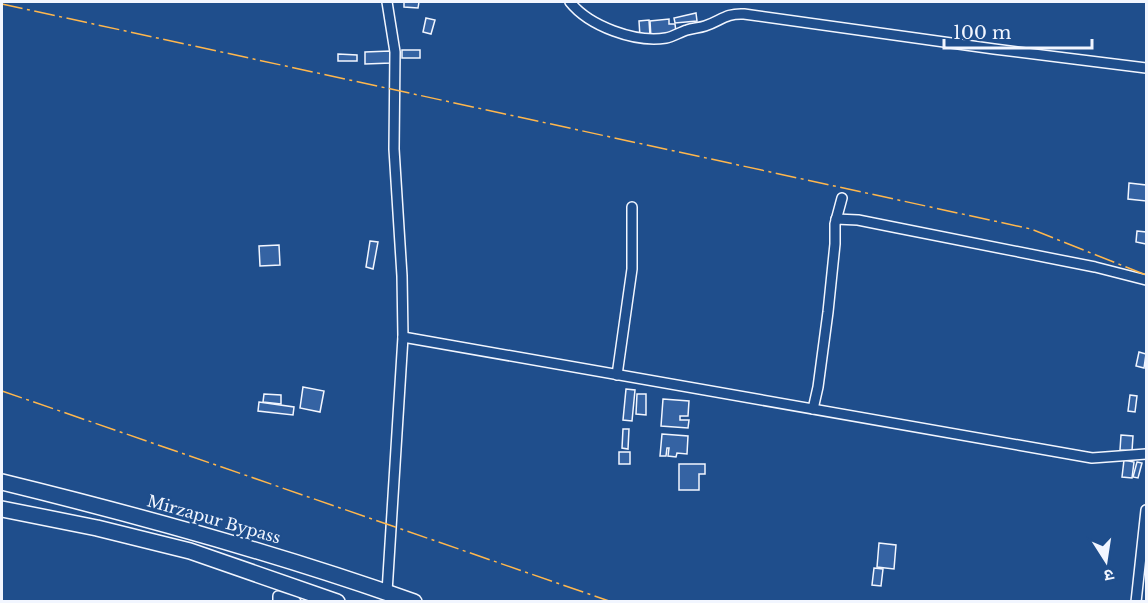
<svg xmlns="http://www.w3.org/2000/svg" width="1148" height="603" viewBox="0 0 1148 603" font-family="'Libre Baskerville','Noto Sans Devanagari',serif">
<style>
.building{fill:#3563a3;stroke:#f2f6ff;stroke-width:1.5}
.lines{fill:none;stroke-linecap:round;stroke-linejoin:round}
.minor-casing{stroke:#f2f6ff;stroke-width:12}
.trunk-casing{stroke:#f2f6ff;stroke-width:18}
.minor{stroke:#1f4e8c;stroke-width:9}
.trunk{stroke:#1f4e8c;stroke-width:15}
.power{stroke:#ffb74d;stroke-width:1.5;stroke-dasharray:21 4.5 3 4.5;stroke-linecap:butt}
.labels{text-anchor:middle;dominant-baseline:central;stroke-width:4.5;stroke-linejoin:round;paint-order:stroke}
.street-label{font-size:16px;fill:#f2f6ff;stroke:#1f4e8c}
</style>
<rect width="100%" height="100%" fill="#1f4e8c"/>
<!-- building -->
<g class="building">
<polygon points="404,2 419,2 418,8 404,7"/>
<polygon points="696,13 697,21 675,23 674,18"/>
<polygon points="426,18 435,20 431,34 423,32"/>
<polygon points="669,19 669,24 675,24 676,32 651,38 650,21"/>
<polygon points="649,20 650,36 640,37 639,21"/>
<rect x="402" y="50" width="18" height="8"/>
<polygon points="390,51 391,63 365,64 365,52"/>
<polygon points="338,54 357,55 357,61 338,61"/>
<polygon points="1129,183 1146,185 1146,201 1128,199"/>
<polygon points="1137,231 1146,232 1146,244 1136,242"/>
<polygon points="370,241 378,242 373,269 366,267"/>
<polygon points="279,245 280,265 260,266 259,246"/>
<polygon points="1139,352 1146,354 1144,368 1136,366"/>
<polygon points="303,387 324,391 320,412 300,408"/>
<polygon points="626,389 635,390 632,421 623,420"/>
<polygon points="264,394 281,395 281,404 263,402"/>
<polygon points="637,394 646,394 646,415 636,414"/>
<polygon points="1130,395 1137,396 1135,412 1128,411"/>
<polygon points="663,399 689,401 688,416 680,416 680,420 689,420 688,428 661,426"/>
<polygon points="259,402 294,407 293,415 258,411"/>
<polygon points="623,429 629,429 628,449 622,448"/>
<polygon points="662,434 688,436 687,454 677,453 676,457 668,456 669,448 667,448 666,456 660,456"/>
<polygon points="1121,435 1133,436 1132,451 1120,450"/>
<rect x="619" y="452" width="11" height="12"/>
<polygon points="1124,460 1134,462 1132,478 1122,477"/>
<polygon points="1137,462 1142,463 1138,478 1133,477"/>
<polygon points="679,464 705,464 705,474 699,474 699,490 679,490"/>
<polygon points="879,543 896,545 894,569 877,567"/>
<polygon points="874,568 883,569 881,586 872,585"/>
</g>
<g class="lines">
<defs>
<g id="minor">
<polyline points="387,2 395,52 394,149 402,276 403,337 387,592"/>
<path d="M570,2C589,26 635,43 666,38C673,37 680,32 687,30C693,28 699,28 705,26C721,21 725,13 744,14L994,49L1146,68"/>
<polyline points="836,219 858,220 898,228 1095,267 1146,280"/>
<polyline points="403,337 1092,458 1146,454"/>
<polyline points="617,375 632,269 632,207"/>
<polyline points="813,409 818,387 828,312 835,244 835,224 842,198"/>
<polyline points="278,602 278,596 296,602"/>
<polyline points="1136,602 1146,510"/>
</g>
<g id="trunk">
<path d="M2,482C141,516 279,554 414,602"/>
<polyline points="2,509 97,528 190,551 337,602"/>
</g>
</defs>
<!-- minor casing -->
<use href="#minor" class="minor-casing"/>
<!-- trunk casing -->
<use href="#trunk" class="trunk-casing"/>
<!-- minor -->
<use href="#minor" class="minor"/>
<!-- trunk -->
<use href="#trunk" class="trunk"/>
<!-- power -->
<g class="power">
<polyline points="2,4 1031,229 1146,275"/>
<polyline points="2,391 612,602"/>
</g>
</g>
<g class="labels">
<!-- street labels -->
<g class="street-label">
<text transform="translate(214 519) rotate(16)">Mirzapur Bypass</text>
</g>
</g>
<!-- border -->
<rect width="1148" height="603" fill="none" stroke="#f2f6ff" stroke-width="6"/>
<!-- north arrow -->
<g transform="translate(1106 561) rotate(168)" stroke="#1f4e8c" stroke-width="4.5" paint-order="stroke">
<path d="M0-4.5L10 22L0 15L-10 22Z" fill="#f2f6ff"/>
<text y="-9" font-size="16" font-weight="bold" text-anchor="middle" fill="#f2f6ff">उ</text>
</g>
<!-- scale -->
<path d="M944 39v9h148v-9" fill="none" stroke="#f2f6ff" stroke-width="3"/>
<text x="953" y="39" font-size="18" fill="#f2f6ff" stroke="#1f4e8c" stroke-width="4.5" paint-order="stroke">100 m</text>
</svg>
